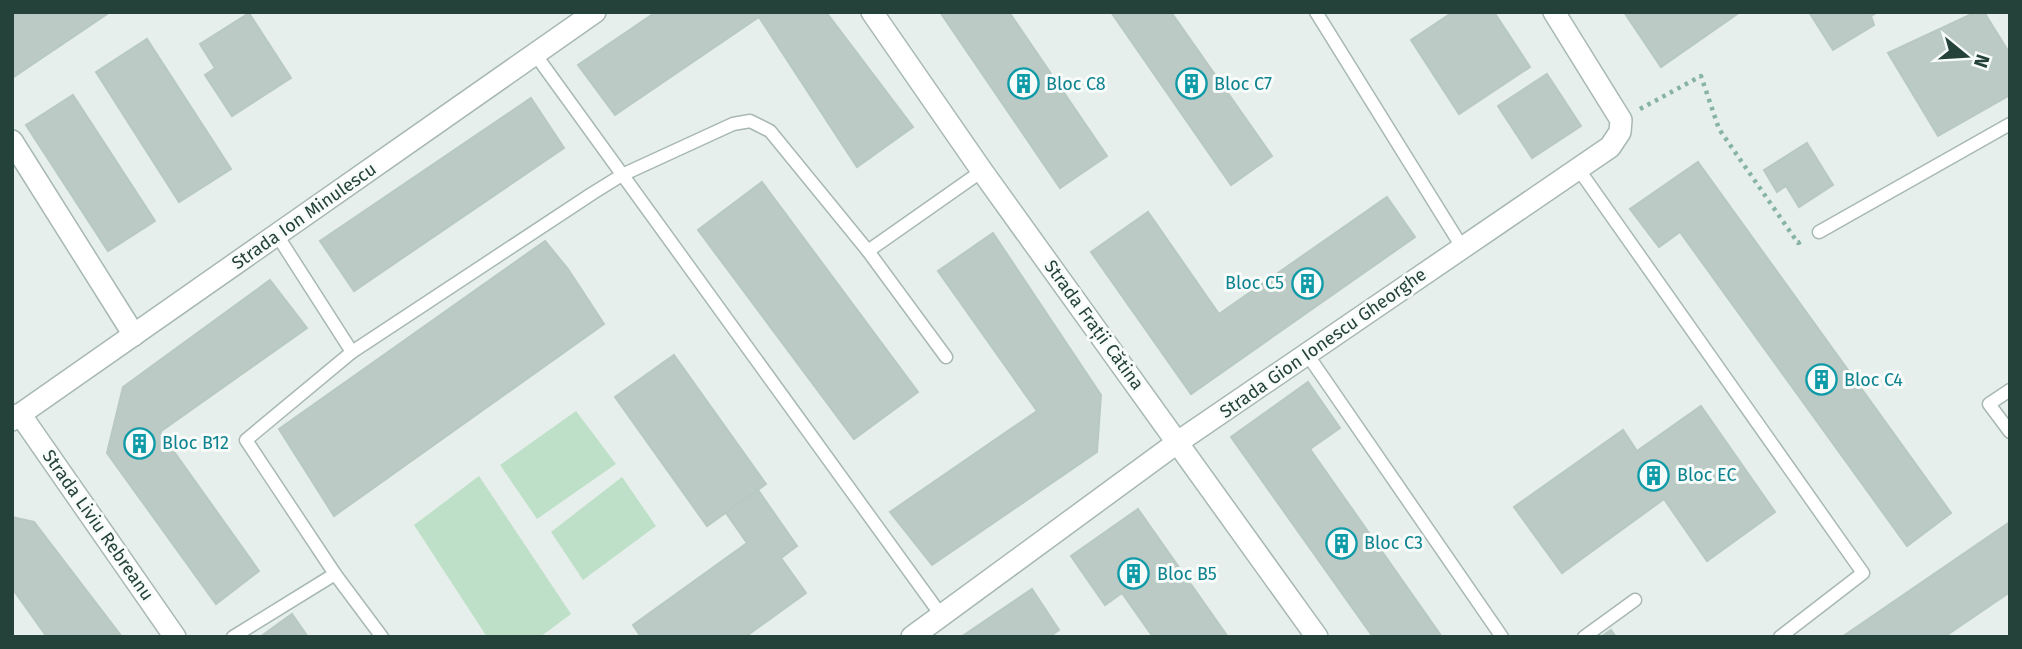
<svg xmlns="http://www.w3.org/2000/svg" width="2022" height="649" viewBox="0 0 2022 649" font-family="'Fira Sans',sans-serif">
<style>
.green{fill:#bfe0c8}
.building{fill:#bbcac4;stroke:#b8c9c2;stroke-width:2}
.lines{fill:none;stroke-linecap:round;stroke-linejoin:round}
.lane-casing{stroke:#a8b8b2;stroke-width:15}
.street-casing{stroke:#a8b8b2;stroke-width:24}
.path{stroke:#86b3a5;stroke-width:4.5;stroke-dasharray:3.5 5;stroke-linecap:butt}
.lane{stroke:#fff;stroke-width:12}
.street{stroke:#fff;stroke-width:21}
.labels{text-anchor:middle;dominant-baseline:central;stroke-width:6;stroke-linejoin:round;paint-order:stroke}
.culture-label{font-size:18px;fill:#0d838f;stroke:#f7fbf9;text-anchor:start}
.street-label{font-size:18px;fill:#24423a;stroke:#f7fbf9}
</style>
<rect width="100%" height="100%" fill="#e6efeb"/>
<!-- green -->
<g class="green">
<polygon points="576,411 616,464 537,519 500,465"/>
<polygon points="479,476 571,614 540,637 487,637 414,525"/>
<polygon points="622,477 656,526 583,580 551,532"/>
</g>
<!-- building -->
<g class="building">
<polygon points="13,12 110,12 12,78"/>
<polygon points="656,12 826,12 913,127 857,167 759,17 615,115 578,65"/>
<polygon points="940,12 1009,12 1107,156 1060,188"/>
<polygon points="1111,12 1171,12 1272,156 1231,185"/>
<polygon points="1453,12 1494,12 1530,67 1459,114 1411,40"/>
<polygon points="1624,12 1740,12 1661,67"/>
<polygon points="1809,12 1878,12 1871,16 1874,25 1833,50"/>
<polygon points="1976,12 1984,12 2010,54 2010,95 1938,136 1888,53"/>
<polygon points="249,13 291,78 232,116 205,75 215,68 200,44"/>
<polygon points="147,39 231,169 179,202 96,72"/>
<polygon points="1547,74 1581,126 1532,158 1498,106"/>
<polygon points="73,95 155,221 108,251 26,125"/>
<polygon points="531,98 564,148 354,291 320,241"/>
<polygon points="1807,143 1833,185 1799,207 1786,186 1777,192 1764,170"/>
<polygon points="1698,162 1951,513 1907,546 1680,232 1659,247 1630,209"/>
<polygon points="762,182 918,392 854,439 698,230"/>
<polygon points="1387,197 1415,237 1191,394 1091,252 1148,212 1219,314"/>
<polygon points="993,233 1101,395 1097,452 932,565 890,512 1037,411 938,271"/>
<polygon points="545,241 568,269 604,324 334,516 279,429"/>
<polygon points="270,280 307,328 160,432 259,571 216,604 107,453 123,387"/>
<polygon points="674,355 766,484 707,526 615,397"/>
<polygon points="1308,382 1340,428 1310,449 1442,637 1373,637 1231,437"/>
<polygon points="1701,406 1775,512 1707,561 1664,499 1562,573 1514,507 1623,430 1637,451"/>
<polygon points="758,490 797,546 781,558 806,593 745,637 641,637 633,625 747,543 726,513"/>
<polygon points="1138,509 1228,637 1153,637 1122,593 1105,605 1071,556"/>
<polygon points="12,517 34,522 122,637 47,637 12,588"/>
<polygon points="2010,522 2010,592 1944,637 1842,637"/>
<polygon points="1032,589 1059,630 1049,637 961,637"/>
<polygon points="292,614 308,637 260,637"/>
<polygon points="1611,630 1616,637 1601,637"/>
</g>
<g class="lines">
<defs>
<g id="lane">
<polyline points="1316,12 1462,247"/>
<polyline points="535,54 941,615"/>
<polyline points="1577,167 1863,573 1780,637"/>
<polyline points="1819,232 2010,124"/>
<polyline points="277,235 352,352"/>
<polyline points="868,251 946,357"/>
<polyline points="1307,354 1502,637"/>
<polyline points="2010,390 1989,404 2010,432"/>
<polyline points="233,637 335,574"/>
<polyline points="382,637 335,574 246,440 352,352 593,193 622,175 733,124 750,121 770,131 868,251 982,171"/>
<polyline points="1584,637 1635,600"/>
</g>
<g id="street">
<polyline points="872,12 982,171 1317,637"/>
<polyline points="12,141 134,335"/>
<polyline points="20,414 175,637"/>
<polyline points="12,420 595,12"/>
<polyline points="912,637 1178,442 1610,147 1620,132 1621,120 1554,12"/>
</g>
</defs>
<!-- lane casing -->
<use href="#lane" class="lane-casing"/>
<!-- street casing -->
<use href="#street" class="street-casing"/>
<!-- path -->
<polyline class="path" points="1640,109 1701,76 1719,129 1798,243 1802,241"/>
<!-- lane -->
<use href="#lane" class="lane"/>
<!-- street -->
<use href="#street" class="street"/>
</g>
<!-- icons -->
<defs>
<symbol id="building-ring" viewBox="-11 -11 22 22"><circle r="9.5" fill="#f7fbf9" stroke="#0f9aa8" stroke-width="1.5"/><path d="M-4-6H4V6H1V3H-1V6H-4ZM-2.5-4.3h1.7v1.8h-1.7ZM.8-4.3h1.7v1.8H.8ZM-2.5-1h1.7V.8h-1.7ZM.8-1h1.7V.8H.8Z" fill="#0f9aa8"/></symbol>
</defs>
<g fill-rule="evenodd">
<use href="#building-ring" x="1006" y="66" width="35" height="35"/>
<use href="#building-ring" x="1174" y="66" width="35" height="35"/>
<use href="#building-ring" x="1290" y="266" width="35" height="35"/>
<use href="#building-ring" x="1804" y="362" width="35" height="35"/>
<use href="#building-ring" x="122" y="426" width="35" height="35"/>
<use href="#building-ring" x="1636" y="458" width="35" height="35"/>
<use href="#building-ring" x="1324" y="526" width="35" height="35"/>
<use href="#building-ring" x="1116" y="556" width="35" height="35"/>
</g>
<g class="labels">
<!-- culture labels -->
<g class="culture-label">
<text x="1046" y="84">Bloc C8</text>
<text x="1214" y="84">Bloc C7</text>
<text x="1284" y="283" text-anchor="end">Bloc C5</text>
<text x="1844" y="380">Bloc C4</text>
<text x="162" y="443">Bloc B12</text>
<text x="1677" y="475">Bloc EC</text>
<text x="1364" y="543">Bloc C3</text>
<text x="1157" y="574">Bloc B5</text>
</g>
<!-- street labels -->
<g class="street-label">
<text transform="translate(304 216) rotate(-35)">Strada Ion Minulescu</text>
<text transform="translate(1094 325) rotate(54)">Strada Frații Cătina</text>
<text transform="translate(1323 343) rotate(-35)">Strada Gion Ionescu Gheorghe</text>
<text transform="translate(98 525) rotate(55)">Strada Liviu Rebreanu</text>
</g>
</g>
<!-- border -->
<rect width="2022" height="649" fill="none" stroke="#24423a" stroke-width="28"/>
<!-- north arrow -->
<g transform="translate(1966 56) rotate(108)" stroke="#f7fbf9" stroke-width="5" paint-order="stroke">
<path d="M0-5L12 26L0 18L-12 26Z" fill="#24423a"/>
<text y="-10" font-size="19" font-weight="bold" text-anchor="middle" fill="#24423a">N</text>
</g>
</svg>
